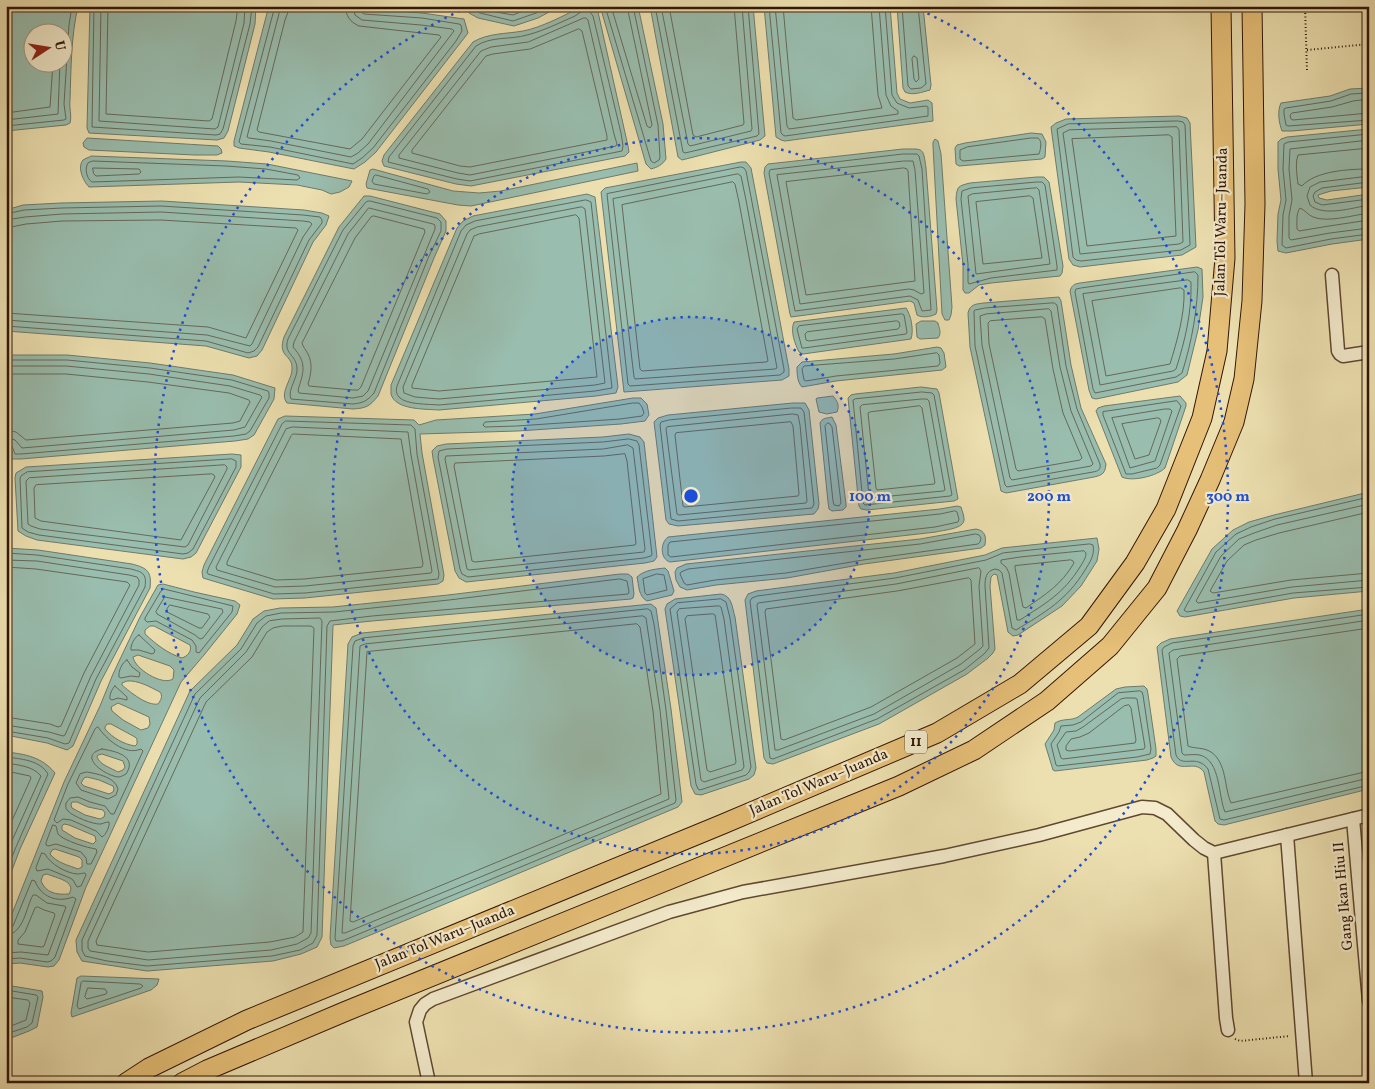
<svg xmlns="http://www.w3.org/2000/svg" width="1375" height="1089" viewBox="0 0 1375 1089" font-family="Vollkorn,serif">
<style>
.water{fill:#99bdae;stroke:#6f7a6b;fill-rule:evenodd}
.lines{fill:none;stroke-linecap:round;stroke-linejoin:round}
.shore{stroke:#65695a;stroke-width:1}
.minor-casing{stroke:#604831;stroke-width:15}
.highway-casing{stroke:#311507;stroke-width:21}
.path{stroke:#311507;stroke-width:2;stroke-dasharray:1 2.5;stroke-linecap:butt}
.minor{stroke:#f3ebcc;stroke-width:12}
.highway{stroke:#e6c078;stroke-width:19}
.ring{fill:none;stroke:#1d4ed8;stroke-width:2.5;stroke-dasharray:2.5 5}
.labels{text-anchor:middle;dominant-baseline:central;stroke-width:4.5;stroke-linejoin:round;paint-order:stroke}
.shield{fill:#f3ebcc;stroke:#6b5542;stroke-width:1}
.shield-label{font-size:14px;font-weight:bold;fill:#311507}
.street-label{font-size:15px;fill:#311507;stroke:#f3ebcc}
.centre{fill:#1d4ed8;stroke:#f3ebcc;stroke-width:2.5}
.ring-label{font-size:15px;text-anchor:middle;font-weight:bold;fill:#1d4ed8;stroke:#f3ebcc;stroke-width:4.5;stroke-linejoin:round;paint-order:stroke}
</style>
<rect width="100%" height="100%" fill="#ede0b0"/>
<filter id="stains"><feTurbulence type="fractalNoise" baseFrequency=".004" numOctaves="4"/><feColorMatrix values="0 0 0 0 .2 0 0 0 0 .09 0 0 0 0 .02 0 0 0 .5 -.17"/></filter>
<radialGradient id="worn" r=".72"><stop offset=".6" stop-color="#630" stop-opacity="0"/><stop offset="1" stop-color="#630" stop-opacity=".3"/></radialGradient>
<!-- water -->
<g class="water">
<path d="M6,6H78C71,37 71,69 70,100C69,108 72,115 70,123L66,125L6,131ZM32,32H62V62H32Z"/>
<polygon points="90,6 256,6 255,24 228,131 224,138 217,140 89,133 87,128"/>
<polygon points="273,6 335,6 422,13 464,19 468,33 376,152 365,162 354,169 269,152 239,148 234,146 234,141 267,13 270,8"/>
<polygon points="467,6 560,6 538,18 514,26 478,18 469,13"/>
<path d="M582,6H591L598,12L628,146L629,152L625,156L471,186L456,184L384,166L382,161L384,155L473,42C488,33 506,34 523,31C540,28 566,15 582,6Z"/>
<path d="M600,6H638L663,124L666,159C662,165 658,167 651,169L646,164Z"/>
<polygon points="650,6 753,6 765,136 760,140 682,160 678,157"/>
<polygon points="764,6 890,6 897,93 900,99 910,103 928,100 932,103 933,121 785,141 781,140 776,137"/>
<path d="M897,6H923L931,85L930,90C922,92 913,96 905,92L903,88Z"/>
<path d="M1369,88V124L1292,131H1282C1279,123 1277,111 1281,103L1330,96L1350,89Z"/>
<polygon points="1179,116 1187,118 1190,123 1196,247 1182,255 1080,267 1073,265 1069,259 1051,127 1056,123 1066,119"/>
<polygon points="1369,129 1369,187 1331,191 1318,195 1319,198 1327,200 1369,194 1369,239 1332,244 1286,253 1278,251 1277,241 1278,214 1281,200 1278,169 1278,142 1281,139 1287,137"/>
<polygon points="1031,133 1042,134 1046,142 1045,157 1042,159 959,166 956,164 955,148 957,145 965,143"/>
<polygon points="87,138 218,146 221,149 222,153 217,155 195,155 89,150 84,147 83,143"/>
<polygon points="935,139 938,141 941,154 952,307 951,315 949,320 945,320 942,314 933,146 933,142"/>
<path d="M903,149C924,149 923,147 926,168L937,310L936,314C930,317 922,318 917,315L914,303L910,301L791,317L790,314L764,173L765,167L768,164Z"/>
<path d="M91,156L227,161L267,164L352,181L349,187L340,192L331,194L322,190L297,185L239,182L89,187C83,181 77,167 83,160C84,159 90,157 91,156Z"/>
<polygon points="741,162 746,162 751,168 789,369 789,376 782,380 624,392 601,192 605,188"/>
<polygon points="637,163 638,171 471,206 458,205 367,188 366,184 370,170 373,169 453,191 479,193 501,191"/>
<path d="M1037,177H1044L1049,182L1063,266L1062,273L1060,276L991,283L979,285L969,293H965L963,290V265L956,199C957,186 958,186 970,183Z"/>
<path d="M587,194L595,197L618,387L616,393L596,396L439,410C425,409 395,410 391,394C391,391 391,388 391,385L457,228L463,221L473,216Z"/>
<path d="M364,196H370L440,214L446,221V231L434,258L378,396C369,407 366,408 353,409L287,403C279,393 292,380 292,369C293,354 277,358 284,337L339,227Z"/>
<polygon points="162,201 304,210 322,213 329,216 326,225 313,242 262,350 257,356 249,358 206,346 6,331 6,210 23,205 61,203"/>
<path d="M1197,267L1202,269L1203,297L1198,330L1187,375L1178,382L1096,399L1092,398L1089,390L1070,291C1072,285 1074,284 1080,283Z"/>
<path d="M1059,297L1061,301L1071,365L1081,408L1106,464C1105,473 1103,475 1094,477L1006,493L1001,491L1000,486L970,347L968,313C970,304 976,304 984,303Z"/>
<path d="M906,308C911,315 914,330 911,339L803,354L799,352C795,344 790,331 794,322Z"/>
<path d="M921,321H935L938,323C939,328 942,333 938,338L920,339L917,337L916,324Z"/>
<path d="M937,347L941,348L944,353L946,367L942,370L836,381L802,387C797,382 797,373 797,367L802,362L894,354Z"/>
<polygon points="6,355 67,355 150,363 233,375 275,388 274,399 254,435 248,439 235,441 21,459 12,459 9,453 6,430"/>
<polygon points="921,387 937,389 939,393 958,499 954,501 867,510 861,509 859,506 848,398 851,395 855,394"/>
<path d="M833,396C837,401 840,405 837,412L827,414L819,412L816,399L817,398Z"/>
<path d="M1180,396L1186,403V406L1165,468C1157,476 1132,482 1122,477L1096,411L1098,408L1104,406Z"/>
<polygon points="633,398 641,398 647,404 649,415 645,421 621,424 518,431 420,434 422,453 444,575 443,581 438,584 305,598 273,599 203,578 202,572 204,565 278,419 285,416 414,420 419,425 436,420 535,414"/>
<polygon points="793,403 805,403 809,410 819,504 818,509 814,514 678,526 669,524 666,520 654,422 658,418 668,415"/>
<path d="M832,417L836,425L846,504V507L843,510L832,511L829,509L828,502L820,423C822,418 827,418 832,417Z"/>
<polygon points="629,434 640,437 644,442 657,557 654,561 645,563 466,582 459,578 455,571 433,458 432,451 437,446 446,444 603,437"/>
<polygon points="232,454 241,455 241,467 196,553 191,557 183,559 37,540 26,536 18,531 15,478 16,473 26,467"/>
<polygon points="1369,492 1369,591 1294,598 1185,617 1180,616 1177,611 1212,549 1233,530 1249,522 1274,515"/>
<path d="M957,506L961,507C962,511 964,515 964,519C965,529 943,530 936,532L670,562C660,559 660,543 668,537L940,509Z"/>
<path d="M976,529C986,531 986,537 985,545L981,548L864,564L787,578L716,585L687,590L680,587L676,580L675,572L677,568L686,564L920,539Z"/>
<polygon points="1097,538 1099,549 1097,561 1081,586 1062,606 1018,635 1013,636 1008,632 997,575 994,574 991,577 990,586 995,649 993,653 988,658 967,674 879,724 773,764 767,763 764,758 745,600 748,594 756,591 894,573 985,555 1002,548"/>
<path d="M6,548L38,550L132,564C147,568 152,571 150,588L101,681L73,746L67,750L47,743L6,735Z"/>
<path d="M665,568L668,571L674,591L672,595L647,601C638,596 639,585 637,577C644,570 656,569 665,568Z"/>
<polygon points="620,574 628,574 632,577 634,594 633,598 631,599 372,621 333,625 322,937 317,947 301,954 273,961 147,971 82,961 77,952 76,940 190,691 237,645 253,619 264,611 280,608 333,607 448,595"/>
<path d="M163,584L194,592L235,601L240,605L237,614L204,655L181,682L86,887L59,960L54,966L48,967L20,963L6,964V929L64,782L100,706L113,674L140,617L158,585ZM150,626H154L190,645C192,651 188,656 182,658C167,653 157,645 145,634V630ZM138,655L170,666L174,670L173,679C162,686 135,669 133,657ZM127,681C138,680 150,687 160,692C163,696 161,700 158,704C147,706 130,692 122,685V683ZM118,703L149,717L150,724L148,728L141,730L123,720L112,711L111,707ZM107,724H111L135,737L137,739V744L135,746C123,744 113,738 105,729V727ZM102,754L123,761L125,767L123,770L118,772C111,768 100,765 97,757L98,755ZM87,777L99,780L113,786L114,789L113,792L109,794L84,786L81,783L84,778ZM72,802H77L88,807L103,810L105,813L104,817L100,819L85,815L72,808L71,805ZM64,824L69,825L95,836L96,841L93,844L75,838L62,830V826ZM55,849L79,857L82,860V867L78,869C68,865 57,863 50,854L52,850ZM47,874C56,878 77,881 69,894C56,895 46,893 41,881L43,875Z"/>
<path d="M721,594C732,596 732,607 735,617L756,768L754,775L749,779L701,795L695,794L691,786L665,609L667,604L675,599Z"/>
<polygon points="651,604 656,608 671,709 682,802 678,807 344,946 334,948 331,945 330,938 348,644 352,637 362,633"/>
<path d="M1369,609V789L1224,825L1218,824L1215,821L1204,772C1194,758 1179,776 1171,757L1157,647L1161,643L1170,639Z"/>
<path d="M1144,686L1147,689L1148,694L1156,749V756L1153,758L1147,760L1055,771L1053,770L1045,744L1054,730L1055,723C1063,718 1071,721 1078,717L1116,689L1125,687Z"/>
<path d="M6,752C25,754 42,757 55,773L20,849L6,886Z"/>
<polygon points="81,976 159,979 157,985 151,990 72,1017 71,1013 77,978"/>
<polygon points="6,985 42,991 43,997 37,1027 29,1031 6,1040"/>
</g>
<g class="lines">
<!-- shore -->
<g class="shore">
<polyline points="94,6 92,127 216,135 220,134 223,129 250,24 252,6"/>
<polyline points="101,6 99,121 215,129 218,127 244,23 245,6"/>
<polyline points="108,6 106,114 209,121 212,119 236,21 238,6"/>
<polyline points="275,6 239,142 241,144 270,147 353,164 362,158 373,148 456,41 462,31 461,25 459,24 422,18 364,14 360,11 359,6"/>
<polyline points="281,6 247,137 249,138 271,141 351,157 358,153 368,144 454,31 452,29 421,25 362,20 355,15 353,6"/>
<path d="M289,6L288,12L285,20L257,130L259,132L350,149L362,139L441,37L439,35L359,26C350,22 346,16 345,6"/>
<polyline points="472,6 474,10 480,13 513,21 536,13 549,6"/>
<polyline points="480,6 496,12 513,15 535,6"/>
<path d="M583,6L584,8L581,12L575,16C559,23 543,31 527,35C510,40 491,36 476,46L389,157L388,162L457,179L470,181L622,151L623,146L621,133L593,16L589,11L588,6"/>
<polyline points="605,6 651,161 654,163 659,160 660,157 658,125 633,6"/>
<polyline points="611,6 647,126 650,128 652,125 627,6"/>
<polyline points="655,6 683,152 685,153 757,136 759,134 748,6"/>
<polyline points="661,6 688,144 690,146 751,131 752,129 742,6"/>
<polyline points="669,6 693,135 696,137 743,125 744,123 734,6"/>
<polyline points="769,6 781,133 783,135 785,136 928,116 928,107 926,106 909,108 897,103 892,95 885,6"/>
<polyline points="775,6 787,126 789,129 898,114 898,111 891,106 886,95 879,6"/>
<polyline points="783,6 793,118 796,120 882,108 878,95 871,6"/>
<polyline points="902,6 908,86 911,89 921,88 926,84 918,6"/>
<polygon points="584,18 586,18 588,20 614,134 617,144 616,146 470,175 458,173 399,158 399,155 481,51 491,47 528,42"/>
<polygon points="579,29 582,31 607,136 607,140 470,167 460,166 412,153 412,150 486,56 493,54 530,49"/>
<polygon points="914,56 917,58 919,79 916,82 914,79 912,59"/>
<polyline points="1369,93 1351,94 1331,101 1286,108 1284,109 1284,114 1286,125 1288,126 1369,120"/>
<polyline points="1369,99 1353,101 1332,107 1292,113 1290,115 1291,119 1293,120 1369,113"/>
<polyline points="6,113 50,107 53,62"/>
<polyline points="6,120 58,114 60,62"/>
<polygon points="1178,121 1183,122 1185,125 1190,245 1181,250 1081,261 1076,260 1073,257 1057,129 1068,124"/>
<polyline points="6,126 64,120 66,119 64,104 69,25 72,6"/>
<polygon points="1177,127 1179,130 1183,242 1179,244 1080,254 1063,133 1069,130"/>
<polyline points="1369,134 1288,142 1284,144 1283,169 1286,200 1283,215 1282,245 1286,248 1331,239 1369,234"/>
<polygon points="1169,135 1172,137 1176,236 1087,246 1072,139"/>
<path d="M1031,138C1032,138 1037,138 1038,138C1043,141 1040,151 1039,154L963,161L960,159V150L967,147Z"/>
<polyline points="1369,140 1290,149 1289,169 1292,200 1289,216 1289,238 1291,240 1330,233 1369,228"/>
<path d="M1369,148L1298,155C1295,164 1297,175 1298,184L1302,186C1315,171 1349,169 1369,169"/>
<polygon points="903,154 917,154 919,156 922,169 931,310 922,311 918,300 910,296 795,311 769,173 770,170"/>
<path d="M93,161L226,166L266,169L298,175L300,178L297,180L239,177L92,182C87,179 84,169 88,163Z"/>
<polygon points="904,161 913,161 915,170 924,293 921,294 914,290 909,289 800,304 777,175"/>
<polygon points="741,167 744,168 746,171 784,369 784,372 780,375 630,386 628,384 607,194"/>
<polygon points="93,168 139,169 141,172 139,174 96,176 94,174"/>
<polygon points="904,168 907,169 908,171 915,281 806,295 786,182"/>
<polygon points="738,174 741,176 746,200 777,368 775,369 635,379 634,377 613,199"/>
<polygon points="376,175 428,189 430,192 427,194 374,184 372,181 374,176"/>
<path d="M1369,176L1320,182L1310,187L1307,196L1310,205C1323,217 1352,208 1369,205"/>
<polygon points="733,182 735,184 739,202 768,361 766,362 642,371 640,369 622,205"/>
<polygon points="1037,182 1042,182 1045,185 1057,266 1057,270 991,278 969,284 968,282 968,264 961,199 962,191 971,188"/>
<polyline points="1369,182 1322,188 1315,192 1313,196 1315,202 1322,205 1369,199"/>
<polygon points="1037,188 1039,190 1050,264 976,274 968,196 972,194"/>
<polygon points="1030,196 1033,198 1042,258 983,264 976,202"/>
<path d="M586,200L589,201L591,202L612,388L595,391L439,405C429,404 406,405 399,397C396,394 396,390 397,386L461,231L466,225L475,221Z"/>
<path d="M370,201L437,218L441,222V231L429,256L374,393C367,401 363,403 353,404L291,399C287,390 298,378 297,368C296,354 283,354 288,339L343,230L366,202Z"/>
<polygon points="582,207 585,209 605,383 595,385 439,399 415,397 404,393 403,387 467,234 470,230 477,227"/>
<path d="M369,208L433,224L435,225V229L368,391L363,396L353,398L299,393L298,390C304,371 307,363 293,347L294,342L348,234Z"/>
<path d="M1369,213C1354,215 1327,223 1313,217C1308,215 1305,210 1300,208C1296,213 1297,222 1297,229L1299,231L1329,226L1369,220"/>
<polyline points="6,214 24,210 62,208 161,206 303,215 320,217 322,220 322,223 309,240 258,347 254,351 248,353 206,341 6,326"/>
<polygon points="576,215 579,218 597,377 439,391 412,388 412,385 474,236 479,234"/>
<path d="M374,216L424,229L425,232L361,387L358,390H353L309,386L308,384C311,374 313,364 308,354C306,350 303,347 302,343L355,238L371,217Z"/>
<polyline points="6,220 25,217 62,214 161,212 303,221 310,222 312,224 303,237 252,344 250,346 207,335 6,320"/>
<polyline points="6,228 26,224 62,221 161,220 296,228 298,230 246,338 208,327 6,313"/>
<path d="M1195,272L1198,275C1198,308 1192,341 1182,373L1176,377L1095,393L1093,389L1075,292L1076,289L1081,288Z"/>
<path d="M1188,280L1191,282C1192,311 1185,341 1176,369L1173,371L1100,385L1083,294Z"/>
<path d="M1181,288L1184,290C1185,314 1177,341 1170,364L1106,376L1092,301Z"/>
<path d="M1054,303L1057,305L1066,366L1077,409L1100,464C1101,470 1098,471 1093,472L1007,487L1005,485L975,346L974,311L975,310L985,308Z"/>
<polygon points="1049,309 1051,311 1060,367 1071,411 1093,464 1091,466 1012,480 1010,478 982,345 980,316 986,314"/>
<polygon points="902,314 904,315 907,332 906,334 804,348 802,348 797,329 799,326"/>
<polygon points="1042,317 1045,319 1053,369 1063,413 1082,458 1080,460 1018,471 1016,469 989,344 988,323 990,321"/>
<polygon points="897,321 899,322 900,326 898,329 809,341 806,340 805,334 807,332"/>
<polygon points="937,353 939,355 940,363 938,366 836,376 806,381 804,380 802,369 804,366 894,359"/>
<polyline points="6,360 67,360 150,368 232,380 268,391 269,393 269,398 250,431 246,434 234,436 21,454 15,454 12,446 6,444"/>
<polyline points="6,366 66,366 149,374 230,386 260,395 262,397 245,427 234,430 22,448 15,440 6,437"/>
<polyline points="6,374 66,374 148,382 229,393 249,400 250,402 240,421 233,423 26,440 16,432 6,430"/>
<polygon points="922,392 932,393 934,395 952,495 950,496 865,505 863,503 853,400 855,399"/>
<polygon points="922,399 927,399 929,401 945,490 943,491 870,498 869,496 860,407 862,405"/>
<polygon points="1177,401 1181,406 1160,465 1157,468 1132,474 1126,474 1103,415 1103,412"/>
<polygon points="633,403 639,403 642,407 644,413 642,416 620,419 517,426 485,427 483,425 485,422 536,419"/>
<polygon points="920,406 922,408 935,483 934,484 877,490 876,488 868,413 870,412"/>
<polygon points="792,408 801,408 804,412 814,504 812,508 678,521 671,519 660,425 661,422 669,420"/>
<polygon points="1165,409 1170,409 1172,411 1155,461 1130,468 1112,418"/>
<polygon points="793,414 798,415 800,425 807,501 806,503 679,515 677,514 666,429 667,427"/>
<polygon points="1158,418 1160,419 1161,421 1149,455 1135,459 1122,424"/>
<polygon points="286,421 411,425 415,429 417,454 439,574 438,579 305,593 274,594 208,574 207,572 209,567 282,424"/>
<polygon points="791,422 793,426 799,494 798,496 685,507 683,506 675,435 676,433"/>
<polygon points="828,423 830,424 832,427 841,503 839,506 834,505 833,501 825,426"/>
<polygon points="293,427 408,432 411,455 432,571 431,573 305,586 275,587 217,570 216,567 286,429"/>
<polygon points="293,434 401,439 423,564 422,567 304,579 276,580 227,565 227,562 291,436"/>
<polygon points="629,439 637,441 639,445 652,554 651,556 644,558 468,577 462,574 460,569 438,457 439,451 447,449 603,442"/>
<polygon points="628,445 633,448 645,549 644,552 469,570 467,569 445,459 446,456 603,449"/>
<polygon points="625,454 627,461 636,543 635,545 475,562 472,561 454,466 455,463 604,456"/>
<polygon points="232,459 236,461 236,467 193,549 188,553 183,554 39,535 28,532 22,528 20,478 21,476 27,472"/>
<polygon points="225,465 227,467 227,469 188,545 185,547 40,529 31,526 28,524 26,481 29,478"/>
<polygon points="212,474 214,475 215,477 181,540 41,521 35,518 34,488 36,485"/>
<polyline points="1369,497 1275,519 1251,527 1236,534 1216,552 1184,610 1187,612 1293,593 1369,587"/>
<polyline points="1369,504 1277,525 1254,533 1239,539 1221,556 1196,601 1198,603 1292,587 1369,580"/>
<polygon points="955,511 957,512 959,519 958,522 935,527 671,557 668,555 668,545 670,542 940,514"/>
<polyline points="1369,512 1279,533 1256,540 1244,545 1227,561 1210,591 1213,593 1291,580 1369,573"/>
<polygon points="976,534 979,535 981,538 980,542 978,544 863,560 786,573 715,580 687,585 684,583 680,574 681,572 688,569 920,544"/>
<path d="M1090,544L1093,545C1095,555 1090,562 1085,570C1067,600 1044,613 1016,630L1012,628L1002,573L999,570L995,569C986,571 985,578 985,586L989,648L984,654L964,670L877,719L773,759L770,758L750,601L752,598L757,596L895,578L986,560L1003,553Z"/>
<path d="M1084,551L1086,553C1086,558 1083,562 1080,567C1063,594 1046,603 1020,620H1017L1009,573L1006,567L1001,563V560L1020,557Z"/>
<path d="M6,553L37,555L131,569C142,572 147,573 145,587L96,679L69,743L65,744L48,738L6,731"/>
<polyline points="6,560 37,561 129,575 137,577 139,580 139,585 91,676 65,735 63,736 49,732 6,725"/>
<path d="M1071,560L1073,561L1074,563C1061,585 1046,594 1026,608L1023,607L1015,568V566Z"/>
<polyline points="6,567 36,569 127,582 130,585 84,673 61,726 58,727 50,724 6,717"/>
<polygon points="979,568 981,571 979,586 983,646 980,649 961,664 874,714 778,750 775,750 757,605 758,603 896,584"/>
<polygon points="657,574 664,575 667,590 647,595 645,593 643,579"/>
<polygon points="969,578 971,580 975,644 957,658 871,707 784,740 781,739 765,612 766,609 897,591"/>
<polygon points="620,579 627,581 629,592 628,594 372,616 330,621 327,626 317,935 313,943 300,950 272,956 147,966 107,961 85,956 82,950 82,940 195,694 241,649 257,623 266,616 281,613 334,612 449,600"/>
<polygon points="164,589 233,606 232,612 199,653 196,652 196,646 192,640 156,621 147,622 145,620 145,618 161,591"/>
<polygon points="165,597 222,609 223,612 203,638 200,639 195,635 157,614 156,612"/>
<polygon points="721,599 726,602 730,618 751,767 749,772 746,775 700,790 698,789 696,784 670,609 677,603"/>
<polygon points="170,605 208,614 210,617 202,628 199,628 167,612 167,609"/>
<polygon points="719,606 721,607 724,619 744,767 742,770 704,782 701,780 677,612 679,609"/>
<polygon points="648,609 651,611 654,624 666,710 676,800 675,803 342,941 336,941 335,938 353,646 355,641 363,638"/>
<polygon points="713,614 715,615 716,621 736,762 735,764 710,772 707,770 685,619 687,616"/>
<path d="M1369,614L1172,643L1164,647L1162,650L1176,755C1182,769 1196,753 1208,769L1220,819L1224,820L1369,785"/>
<polygon points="643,616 646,618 647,625 660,710 669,799 345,933 342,933 360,646 365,644"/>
<polygon points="282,619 320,618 322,621 311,933 308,938 297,944 271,950 148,960 90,951 88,948 88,941 200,698 246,652 262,627 269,621"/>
<path d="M1369,620L1173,650L1169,653L1182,753L1184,755C1189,755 1195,754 1200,755C1221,761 1218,796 1225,812L1369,778"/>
<polygon points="637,624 640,627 653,711 661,794 353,922 350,921 367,652"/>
<polygon points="283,626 311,626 314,628 303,932 295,937 270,942 148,952 97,945 96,941 206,702 252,657 267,632 273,628"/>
<path d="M1369,628L1180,656L1177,659L1188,746C1195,749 1203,747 1211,752C1227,763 1224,787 1231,803L1369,771"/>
<path d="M139,635L155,650L154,653L152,654L139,650H131C130,646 135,636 139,635Z"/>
<path d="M127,660L132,667L140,673L139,677L131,676L121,678L119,677C118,672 122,662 127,660Z"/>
<path d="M115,686L127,697V700L118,698L112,700L110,699C109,696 112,688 115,686Z"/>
<polygon points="1140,691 1142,692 1143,695 1151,749 1150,754 1137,757 1058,766 1056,765 1051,744 1059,732 1061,726 1073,725 1081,722 1118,693"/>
<polygon points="1126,698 1135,698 1137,699 1145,747 1144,749 1063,759 1061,758 1057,745 1066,732 1076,731 1083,727 1121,699"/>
<polygon points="1129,705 1131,708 1136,740 1135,743 1069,751 1066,750 1066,746 1071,739 1080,737 1089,733 1124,706"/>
<path d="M98,727C106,739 125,756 141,749L143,751L114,814H111L105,806L90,802L78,797L70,798L66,803C66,806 65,808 68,811C72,816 94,825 101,824C104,823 106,822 109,822C110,826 106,835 102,837L96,831L71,820L63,819L57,823L54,820L68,784L95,729Z"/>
<path d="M102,749C115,751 138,756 126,774C124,775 121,777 118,777C106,776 76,756 102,749Z"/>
<path d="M6,757C21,759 40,760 48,774L16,847L6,872"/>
<path d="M6,763C18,765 33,766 41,776L6,854"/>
<polyline points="6,771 30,776 31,778 6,834"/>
<path d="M87,772C98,774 115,777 118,789L116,795L108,799L81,790L76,783L80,774Z"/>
<path d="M53,825L56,826C57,828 57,832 58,834C64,841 88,848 96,849L97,852L91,864H87L86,858L81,852L56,844L48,846L46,845V843Z"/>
<path d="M42,853L45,854C50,864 66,873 77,874C80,874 83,873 85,873L86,875L81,886L77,887L73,880L70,878L48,869L37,871L36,868Z"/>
<polygon points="38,907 44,910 54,913 55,915 44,946 42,947 18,944 18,940 25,932 35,908"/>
<path d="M6,929H10L13,926L32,880L35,881C41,897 57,903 73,897L76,899L55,957L51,961L47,962L20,958L6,959"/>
<path d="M6,935C24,934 26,907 33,895H36L47,903L64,906L66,907L48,955L21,952L6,953"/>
<polygon points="83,981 140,984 143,986 141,988 79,1009 77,1006 81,983"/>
<polygon points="88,988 105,989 107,992 106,994 87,999 85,997"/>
<polyline points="6,990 36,995 38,997 32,1023 27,1027 6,1034"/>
<polyline points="6,997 28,1000 30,1003 26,1020 6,1028"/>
</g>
<defs>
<g id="minor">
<polyline points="1332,275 1338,351 1340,354 1343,356 1369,352"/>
<polyline points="1353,819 1369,1001"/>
<polyline points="1287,835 1306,1083"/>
<polyline points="1214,853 1226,1018 1228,1030"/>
<polyline points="429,1083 416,1022 420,1010 425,1004 433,999 669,912 743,892 944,856 1039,835 1142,807 1155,808 1167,814 1194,840 1204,848 1214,853 1369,815"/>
</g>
<g id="highway">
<polyline points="126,1083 149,1068 247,1020 723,824 937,733 1020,684 1089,626 1135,563 1166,509 1202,418 1217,351 1225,258 1221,6"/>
<polyline points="182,1083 207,1070 344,1012 899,786 974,750 1047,701 1110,646 1157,588 1187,530 1210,480 1234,422 1244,379 1252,301 1255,204 1252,6"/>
</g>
</defs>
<!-- minor casing -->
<use href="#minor" class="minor-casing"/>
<!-- highway casing -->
<use href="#highway" class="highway-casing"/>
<!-- path -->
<g class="path">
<polyline points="1305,6 1307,71"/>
<polyline points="1307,50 1369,44"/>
<polyline points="1235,1039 1240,1041 1290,1036"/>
</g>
<!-- minor -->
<use href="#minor" class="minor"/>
<!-- highway -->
<use href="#highway" class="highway"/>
</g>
<!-- distance rings -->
<circle cx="691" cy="496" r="179" fill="#1d4ed8" fill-opacity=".12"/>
<g class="ring">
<circle cx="691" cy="496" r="179"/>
<circle cx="691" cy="496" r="358"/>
<path d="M914 7A537 537 0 1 1 468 7"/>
</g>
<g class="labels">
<!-- shield labels -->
<rect class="shield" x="905" y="730.5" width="22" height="23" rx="4"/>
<g class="shield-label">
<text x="916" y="742">11</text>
</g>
<!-- street labels -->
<g class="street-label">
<text transform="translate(1222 222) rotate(-89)">Jalan Tol Waru–Juanda</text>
<text transform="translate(819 783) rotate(-23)">Jalan Tol Waru–Juanda</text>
<text transform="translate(1344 896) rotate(-95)">Gang Ikan Hiu II</text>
<text transform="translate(445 938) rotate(-22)">Jalan Tol Waru–Juanda</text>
</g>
</g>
<circle cx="691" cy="496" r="8" class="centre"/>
<g class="ring-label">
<text x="870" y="501">100 m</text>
<text x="1049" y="501">200 m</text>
<text x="1228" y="501">300 m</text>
</g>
<!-- margin -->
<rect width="1375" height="1089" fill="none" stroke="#ede0b0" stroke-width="25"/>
<rect x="8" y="8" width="1360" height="1074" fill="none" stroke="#311507" stroke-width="2.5"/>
<rect x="12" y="12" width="1350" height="1064" fill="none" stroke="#311507"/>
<!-- north arrow -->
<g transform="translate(48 48) rotate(78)"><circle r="24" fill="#f3ebcc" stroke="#a5957d"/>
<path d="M0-4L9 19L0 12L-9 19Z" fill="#8f2418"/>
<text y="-8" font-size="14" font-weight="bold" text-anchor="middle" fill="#311507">U</text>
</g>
<rect width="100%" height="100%" filter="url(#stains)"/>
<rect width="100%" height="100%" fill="url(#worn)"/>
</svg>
